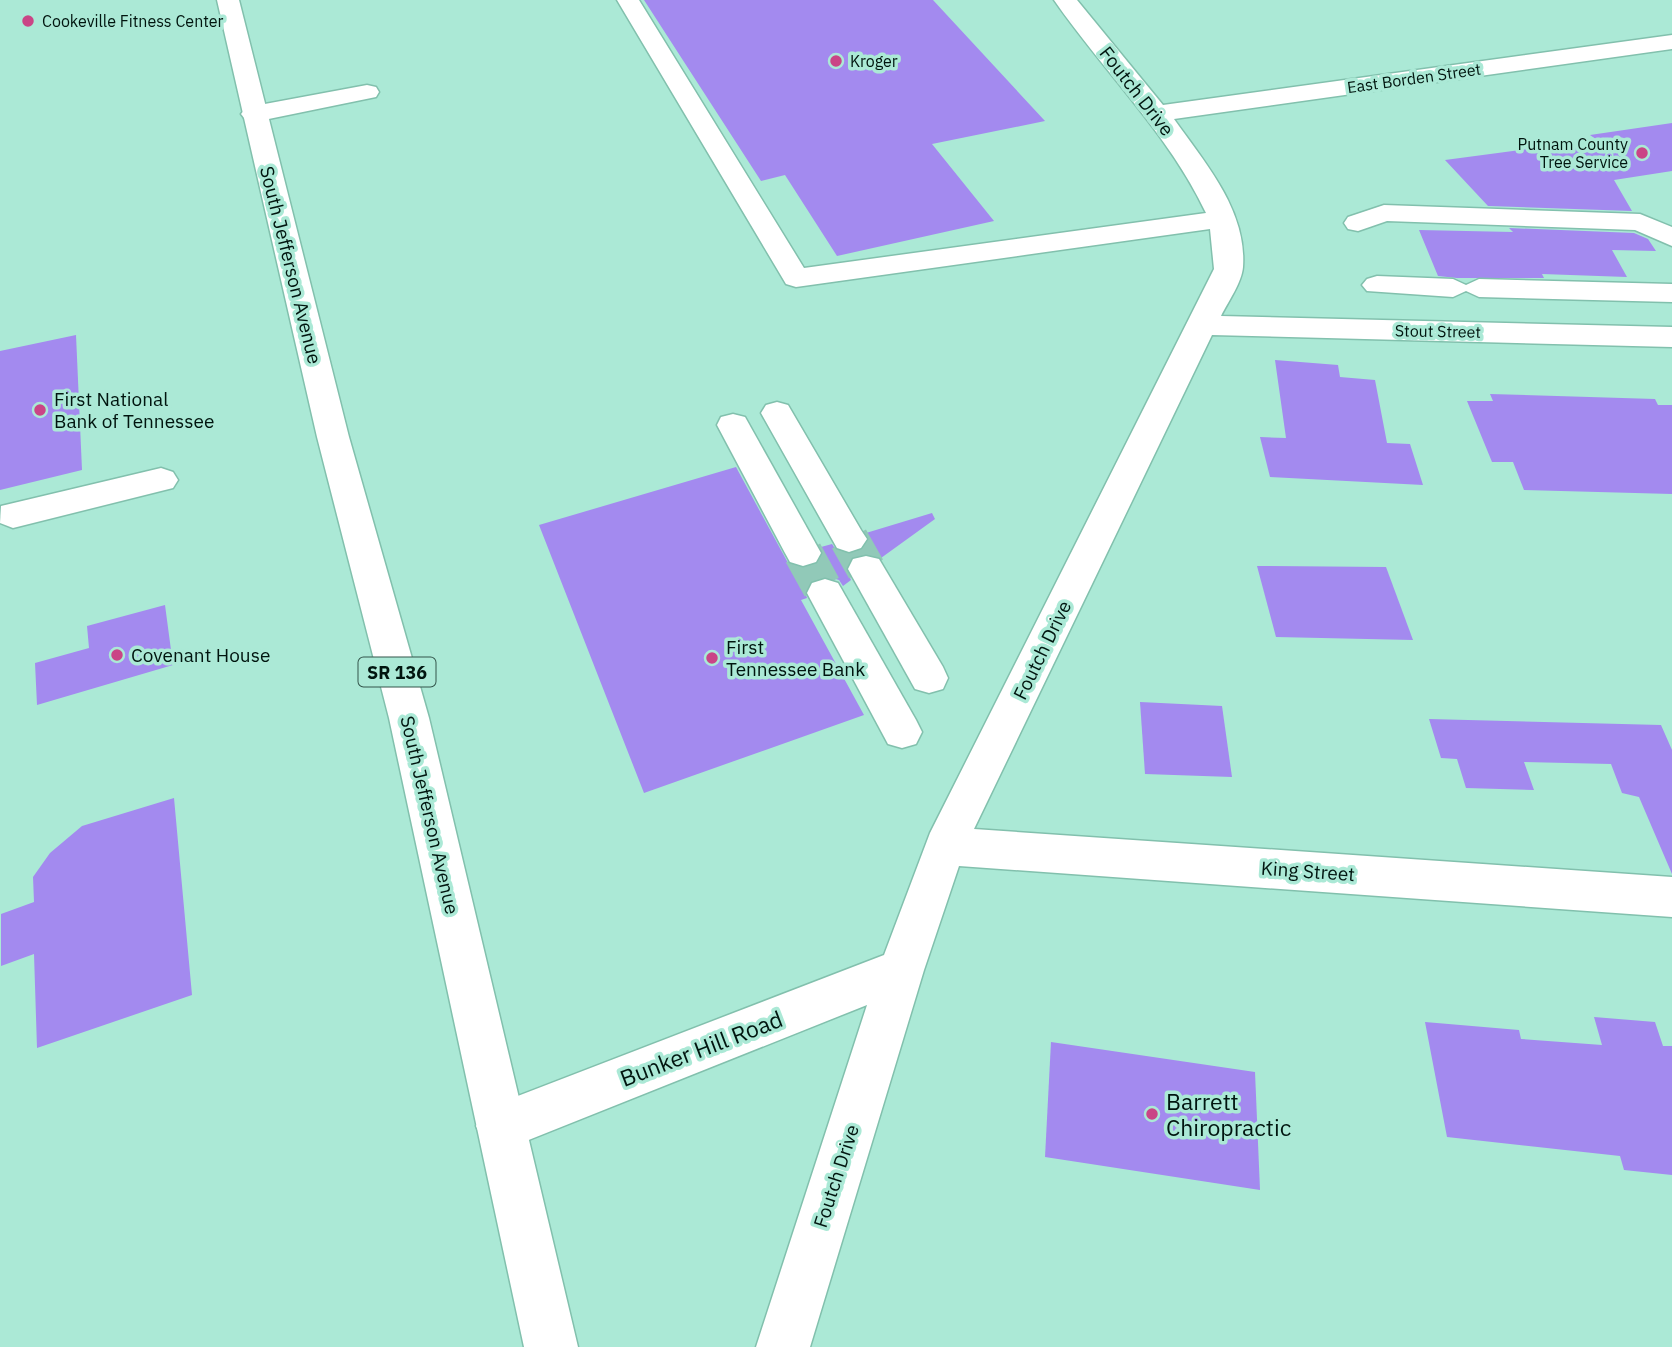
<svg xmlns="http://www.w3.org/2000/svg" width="1672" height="1347" viewBox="0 0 1672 1347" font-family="'IBM Plex Sans',sans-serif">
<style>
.building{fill:#a38aef}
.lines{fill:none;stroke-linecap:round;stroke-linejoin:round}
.minor-tunnel{stroke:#91c9b8;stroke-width:39;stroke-dasharray:39 19;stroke-linecap:butt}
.minor-casing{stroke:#82c0ad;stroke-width:3}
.major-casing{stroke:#82c0ad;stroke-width:3}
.minor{fill:#fff;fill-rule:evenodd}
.major{fill:#fff;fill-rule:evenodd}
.poi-dot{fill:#ca4586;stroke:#abe9d6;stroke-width:2.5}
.labels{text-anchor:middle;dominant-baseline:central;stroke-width:7;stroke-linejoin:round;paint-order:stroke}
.far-poi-label{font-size:16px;fill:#00150f;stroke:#abe9d6;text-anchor:start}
.far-street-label{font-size:16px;fill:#00150f;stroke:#abe9d6}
.shield{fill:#abe9d6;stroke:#33554b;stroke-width:2}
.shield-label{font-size:18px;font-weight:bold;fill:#00150f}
.street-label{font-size:19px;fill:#00150f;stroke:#abe9d6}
.poi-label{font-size:19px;fill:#00150f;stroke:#abe9d6;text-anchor:start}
.near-street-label{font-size:23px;fill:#00150f;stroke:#abe9d6}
.near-poi-label{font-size:23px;fill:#00150f;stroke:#abe9d6;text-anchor:start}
</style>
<rect width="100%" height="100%" fill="#abe9d6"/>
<!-- building -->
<g class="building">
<polygon points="644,0 933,0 1045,121 932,144 994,221 837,256 785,175 761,181"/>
<polygon points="1672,123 1672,171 1614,180 1632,211 1488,206 1445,160 1597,140 1590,135"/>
<polygon points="1509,228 1634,233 1648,239 1656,251 1612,250 1627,277 1542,274 1544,278 1457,278 1438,276 1419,230 1513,232"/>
<polygon points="76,335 82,470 0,490 0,351"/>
<polygon points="1275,360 1338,365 1340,377 1375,380 1387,443 1410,444 1423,485 1270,477 1260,437 1286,438"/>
<polygon points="1490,394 1655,399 1658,405 1672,405 1672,494 1524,490 1513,462 1492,462 1467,401 1493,401"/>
<polygon points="736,467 788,563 802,569 818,563 823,554 821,547 832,544 836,550 850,554 863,549 869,540 866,533 932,513 935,519 881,558 867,553 852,556 846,568 851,580 843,586 839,580 826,576 811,580 805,592 807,598 801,600 864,715 644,793 539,525"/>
<polygon points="1257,566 1386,567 1413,640 1276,637"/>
<polygon points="165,605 173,665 37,705 35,663 89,648 87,626"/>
<polygon points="1140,702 1222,706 1232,777 1145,774"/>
<polygon points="1429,719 1661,725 1672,750 1672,874 1639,797 1622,793 1611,764 1524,762 1534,790 1466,788 1457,759 1441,758"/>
<polygon points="174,798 192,995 37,1048 34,954 1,966 1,914 34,902 33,877 50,853 82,826"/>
<polygon points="1594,1017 1655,1022 1663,1046 1672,1046 1672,1175 1624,1170 1620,1156 1447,1137 1425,1022 1519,1030 1521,1039 1602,1045"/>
<polygon points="1051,1042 1255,1072 1260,1190 1045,1157"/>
</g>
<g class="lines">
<!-- minor-tunnel -->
<g class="minor-tunnel">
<polyline points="849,539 866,569"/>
<polyline points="803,553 825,593"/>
</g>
<defs>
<g id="minor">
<path d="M617,0H639L804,268L1206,213C1168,133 1104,72 1054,0H1077L1163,105L1672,35V49L1174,119C1205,163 1247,210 1243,267C1242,282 1228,302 1221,316L1672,327V347L1212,335L974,829L1672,877V917L959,866L924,970L810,1347H756L867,1005L501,1151L484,1143L476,1126L484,1109L884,955L930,833L1214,269L1210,229L796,287L786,284Z"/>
<polygon points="367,85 376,87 379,92 376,97 254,122 245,119 241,114 245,109 254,106"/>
<polygon points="1384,205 1640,214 1672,227 1672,246 1635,230 1387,221 1358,231 1348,229 1344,223 1348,217"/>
<polygon points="1377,276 1453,279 1466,285 1479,279 1672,284 1672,302 1479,297 1466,291 1453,297 1367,291 1362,285 1367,279"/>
<polygon points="777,402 788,405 861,530 867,539 861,548 849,552 837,548 761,413 766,405"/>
<polygon points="733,414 745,417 821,553 816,562 803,566 790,562 785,553 717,425 721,417"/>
<polygon points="161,468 173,472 178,480 173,488 13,528 0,523 1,506"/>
<polygon points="866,556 879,559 943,667 948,678 943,689 929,693 915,689 848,569 853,559"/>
<polygon points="825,579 838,583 916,720 922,732 916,744 902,748 888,744 807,593 812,583"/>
</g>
<polygon id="major" points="217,0 239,0 349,437 429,718 578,1347 524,1347 389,718 317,437"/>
</defs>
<!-- minor casing -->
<use href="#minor" class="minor-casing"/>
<!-- major casing -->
<use href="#major" class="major-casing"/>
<!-- minor -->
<use href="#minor" class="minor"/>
<!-- major -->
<use href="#major" class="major"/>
</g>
<!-- markers -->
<g class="poi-dot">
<circle cx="28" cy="21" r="7"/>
<circle cx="836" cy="61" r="7"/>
<circle cx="1642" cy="153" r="7"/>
<circle cx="40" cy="410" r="7"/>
<circle cx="117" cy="655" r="7"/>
<circle cx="712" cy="658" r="7"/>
<circle cx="1152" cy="1114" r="7"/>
</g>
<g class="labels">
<!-- far-poi labels -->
<g class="far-poi-label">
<text x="42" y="21">Cookeville Fitness Center</text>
<text x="850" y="61">Kroger</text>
<text x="1628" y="144" text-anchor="end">Putnam County<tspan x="1628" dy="18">Tree Service</tspan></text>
</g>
<!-- far-street labels -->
<g class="far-street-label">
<text transform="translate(1414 78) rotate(-8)">East Borden Street</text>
<text transform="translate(1438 331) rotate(1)">Stout Street</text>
</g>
<!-- shield labels -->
<rect class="shield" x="358.5" y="657.5" width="77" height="29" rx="5"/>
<g class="shield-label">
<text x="397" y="672">SR 136</text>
</g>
<!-- street labels -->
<g class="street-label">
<text transform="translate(1137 91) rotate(52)">Foutch Drive</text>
<text transform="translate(291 265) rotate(76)">South Jefferson Avenue</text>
<text transform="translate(1042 650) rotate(-64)">Foutch Drive</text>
<text transform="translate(430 815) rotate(77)">South Jefferson Avenue</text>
<text transform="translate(1308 871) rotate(4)">King Street</text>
<text transform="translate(836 1176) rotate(-72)">Foutch Drive</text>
</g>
<!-- poi labels -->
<g class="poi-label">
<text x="54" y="399">First National<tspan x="54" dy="22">Bank of Tennessee</tspan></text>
<text x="726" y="647">First<tspan x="726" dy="22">Tennessee Bank</tspan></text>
<text x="131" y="655">Covenant House</text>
</g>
<!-- near-street labels -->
<g class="near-street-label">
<text transform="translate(701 1048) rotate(-21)">Bunker Hill Road</text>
</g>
<!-- near-poi labels -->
<g class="near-poi-label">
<text x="1166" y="1101">Barrett<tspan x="1166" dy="26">Chiropractic</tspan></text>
</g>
</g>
</svg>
